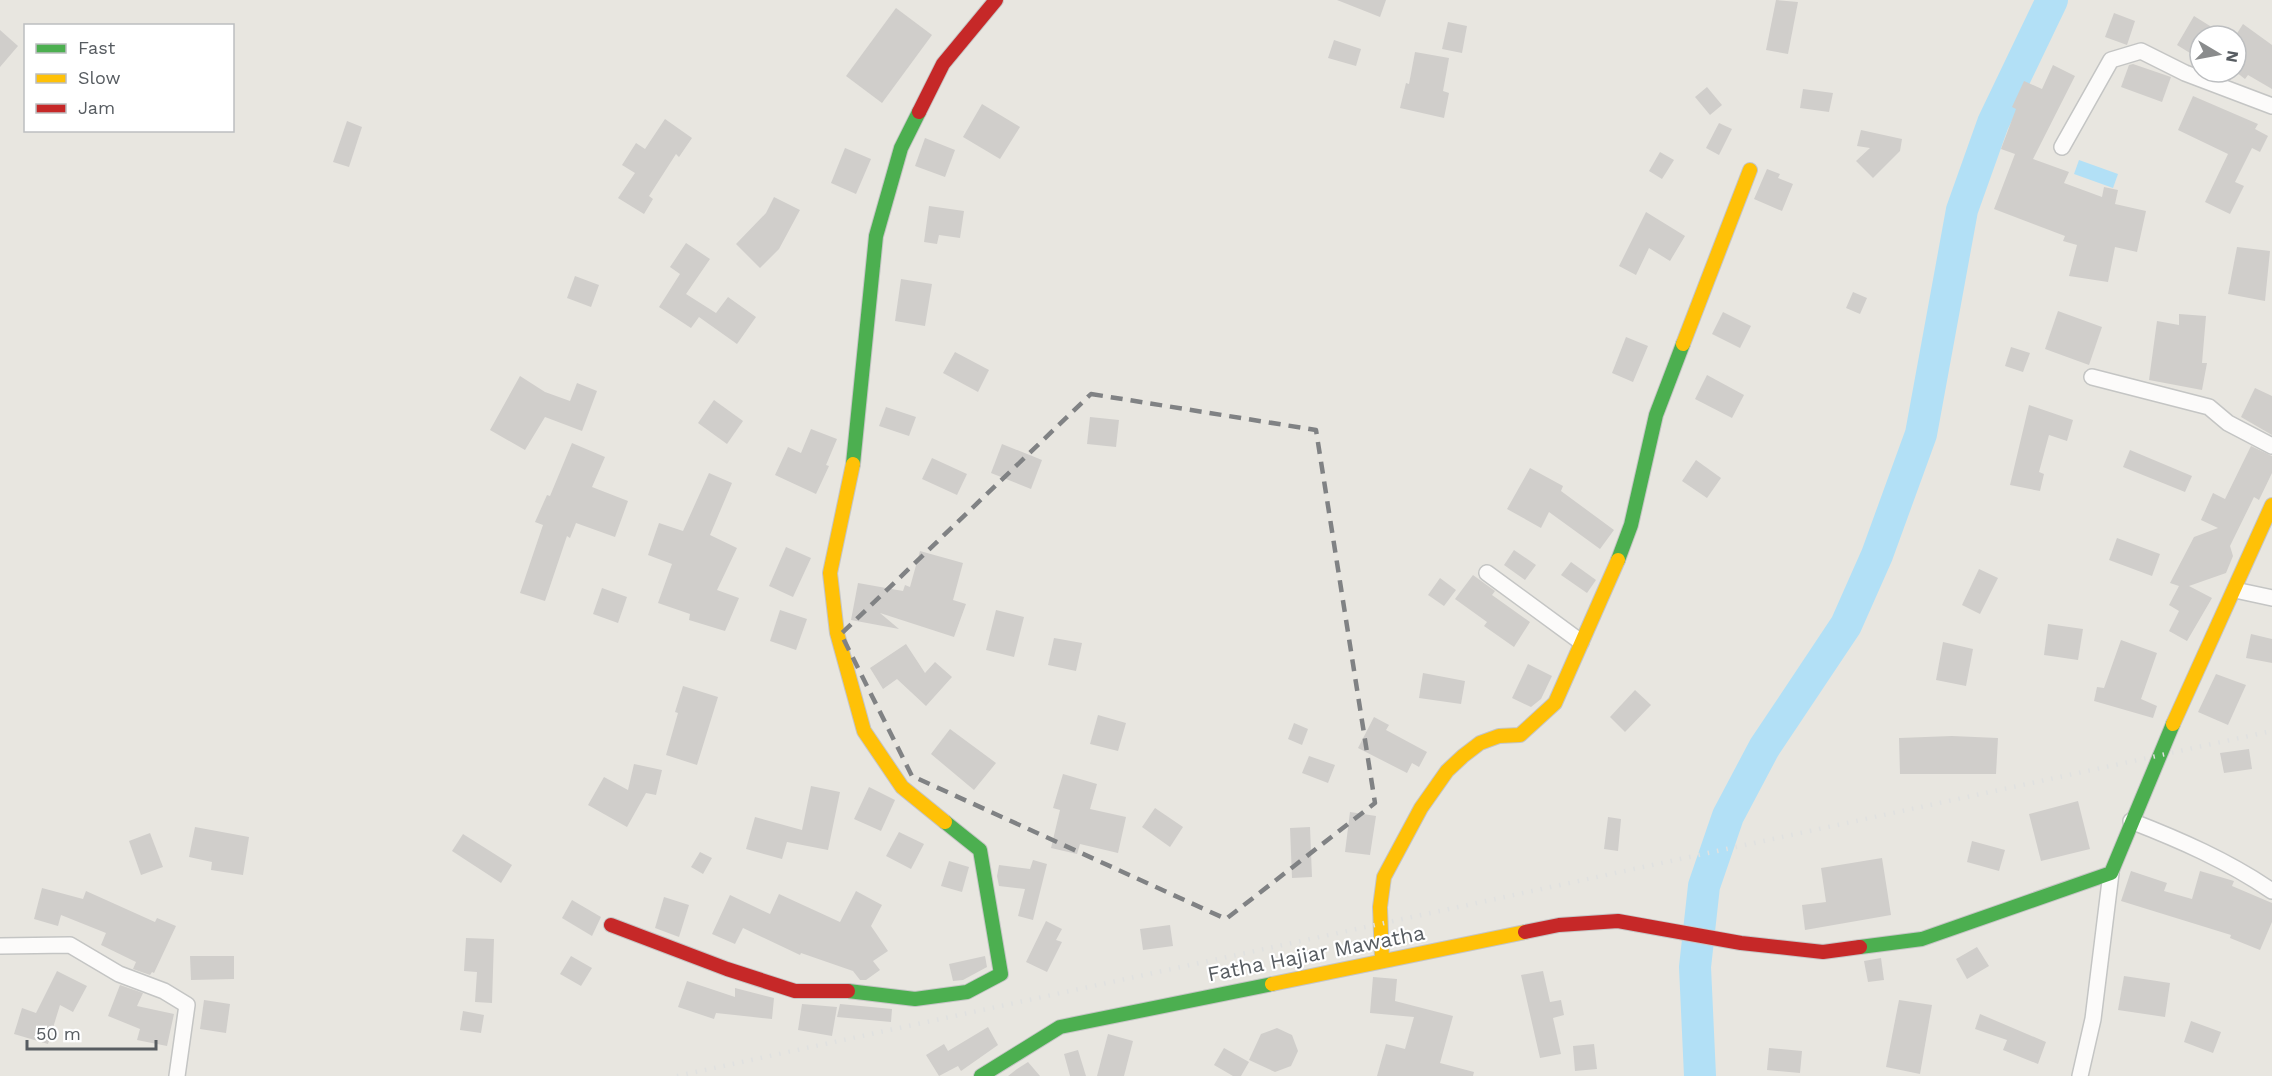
<svg xmlns="http://www.w3.org/2000/svg" width="2272" height="1076" viewBox="0 0 2272 1076" font-family="'Work Sans',sans-serif">
<style>
.water{fill:#b2e0f6}
.lines{fill:none;stroke-linecap:round;stroke-linejoin:round}
.river{stroke:#b2e0f6;stroke-width:32}
.building{fill:#d0cecb}
.street-casing{stroke:#c4c5c4;stroke-width:18}
.fast-casing{stroke:#c5c5c5;stroke-width:16}
.slow-casing{stroke:#c5c5c5;stroke-width:16}
.jam-casing{stroke:#c5c5c5;stroke-width:16}
.street{stroke:#fcfbfa;stroke-width:15}
.fast{stroke:#4caf50;stroke-width:14}
.slow{stroke:#ffc107;stroke-width:14}
.jam{stroke:#c62828;stroke-width:14}
.rail{stroke:#e0e1e0;stroke-width:4.5;stroke-dasharray:1.5 8;stroke-linecap:butt}
.marked{fill:none;stroke:#808284;stroke-width:4.5;stroke-dasharray:12 8;stroke-linejoin:round}
.labels{text-anchor:middle;dominant-baseline:central;stroke-width:4.5;stroke-linejoin:round;paint-order:stroke}
.street-label{font-size:21px;fill:#575c61;stroke:#fff}
</style>
<rect width="100%" height="100%" fill="#e8e6e0"/>
<!-- water -->
<polygon class="water" points="2079,160 2118,174 2113,188 2074,174"/>
<g class="lines">
<!-- river -->
<polyline class="river" points="1700,1076 1695,967 1704,886 1728,816 1764,748 1846,625 1877,555 1921,434 1962,210 1993,123 2052,0"/>
</g>
<!-- building -->
<g class="building">
<polygon points="1337,0 1386,0 1380,17"/>
<polygon points="1776,0 1798,2 1788,54 1766,50"/>
<polygon points="896,8 932,35 882,103 846,76"/>
<polygon points="2114,13 2135,21 2127,45 2105,37"/>
<polygon points="2194,16 2210,26 2205,36 2200,36 2200,44 2190,60 2190,53 2177,45"/>
<polygon points="1448,22 1467,26 1462,53 1442,49"/>
<polygon points="2243,24 2272,45 2272,89 2248,75 2245,79 2236,72 2236,35"/>
<polygon points="0,30 18,46 0,67"/>
<polygon points="1334,40 1361,49 1356,66 1328,58"/>
<polygon points="1415,52 1449,58 1443,91 1449,93 1444,118 1400,108 1406,83 1409,84"/>
<polygon points="2133,64 2171,77 2162,102 2121,87 2129,65"/>
<polygon points="2053,65 2075,76 2033,159 2069,172 2064,183 2102,197 2104,187 2118,190 2115,204 2146,211 2137,252 2115,247 2108,282 2069,276 2077,245 2063,241 2065,236 1994,209 2015,154 2001,149 2016,109 2012,107 2024,81 2042,89"/>
<polygon points="1707,87 1722,105 1710,115 1695,97"/>
<polygon points="1803,89 1833,93 1829,112 1800,108"/>
<polygon points="2193,96 2258,124 2255,129 2268,136 2260,152 2252,148 2235,182 2244,186 2230,214 2205,202 2228,154 2178,130"/>
<polygon points="982,104 1020,127 1000,159 963,137"/>
<polygon points="665,119 692,138 679,157 676,154 649,196 653,199 644,214 618,198 635,173 622,165 636,143 645,149"/>
<polygon points="347,121 362,127 349,167 333,162"/>
<polygon points="1719,123 1732,129 1719,155 1706,148"/>
<polygon points="1861,130 1902,139 1900,151 1873,178 1856,161 1870,148 1857,146"/>
<polygon points="925,138 955,150 945,177 915,166"/>
<polygon points="845,148 871,159 856,194 831,183"/>
<polygon points="1660,152 1674,160 1662,179 1649,171"/>
<polygon points="1767,169 1780,174 1778,178 1793,184 1782,211 1754,199"/>
<polygon points="774,197 800,210 779,249 760,268 736,244 766,213"/>
<polygon points="929,206 964,211 960,238 939,235 937,244 924,242"/>
<polygon points="1646,212 1685,236 1670,261 1649,248 1636,275 1619,266"/>
<polygon points="686,243 710,259 686,294 716,313 728,297 756,317 737,344 699,317 691,328 659,307 680,274 670,267"/>
<polygon points="2237,247 2270,251 2265,301 2228,294"/>
<polygon points="575,276 599,285 591,307 567,298"/>
<polygon points="901,279 932,284 925,326 895,321"/>
<polygon points="1853,292 1867,298 1860,314 1846,308"/>
<polygon points="2058,311 2102,327 2089,365 2045,349"/>
<polygon points="1723,312 1751,326 1740,348 1712,334"/>
<polygon points="2179,314 2206,316 2202,363 2207,363 2202,390 2149,380 2157,321 2179,325"/>
<polygon points="1626,337 1648,346 1633,382 1612,373"/>
<polygon points="2011,347 2030,353 2023,372 2005,366"/>
<polygon points="955,352 989,370 978,392 943,373"/>
<polygon points="1707,375 1744,395 1732,418 1695,399"/>
<polygon points="520,376 545,392 570,401 577,383 597,391 582,431 545,417 525,450 490,430"/>
<polygon points="2255,388 2272,396 2272,435 2241,417"/>
<polygon points="714,400 743,421 727,444 698,423"/>
<polygon points="2029,405 2073,420 2067,441 2049,435 2039,472 2044,474 2040,491 2010,485"/>
<polygon points="886,407 916,417 909,436 879,426"/>
<polygon points="1090,417 1119,420 1116,447 1087,444"/>
<polygon points="811,429 837,439 826,465 829,466 816,494 775,475 788,447 801,453"/>
<polygon points="572,443 605,457 592,487 628,501 615,537 576,523 570,538 567,536 545,601 520,593 543,525 535,522 547,495 550,496"/>
<polygon points="1002,444 1042,460 1031,489 991,473"/>
<polygon points="2251,446 2272,456 2272,473 2259,500 2254,497 2230,546 2233,556 2226,573 2189,586 2212,598 2187,641 2169,631 2179,611 2169,605 2179,586 2170,583 2194,537 2218,528 2201,520 2213,493 2225,499"/>
<polygon points="2130,450 2192,476 2185,492 2123,467"/>
<polygon points="932,458 967,474 957,495 922,479"/>
<polygon points="1696,460 1721,478 1707,498 1682,481"/>
<polygon points="1530,468 1563,486 1561,491 1614,530 1600,549 1549,512 1541,528 1507,509"/>
<polygon points="709,473 732,483 710,535 737,548 717,590 739,598 725,631 689,620 690,614 658,603 672,564 648,555 659,523 683,531"/>
<polygon points="2117,538 2160,554 2152,576 2109,560"/>
<polygon points="786,547 811,558 793,597 769,586"/>
<polygon points="1514,550 1536,565 1525,580 1504,565"/>
<polygon points="920,551 963,563 953,600 966,604 954,637 880,613 899,629 851,620 858,583 903,591 905,585 910,587"/>
<polygon points="1571,562 1596,580 1587,593 1561,575"/>
<polygon points="1979,569 1998,578 1980,614 1962,605"/>
<polygon points="1473,575 1495,591 1492,595 1530,622 1514,647 1484,626 1487,622 1455,599"/>
<polygon points="1440,578 1456,590 1444,606 1428,595"/>
<polygon points="602,588 627,597 618,623 593,614"/>
<polygon points="780,610 807,619 796,650 770,641"/>
<polygon points="996,610 1024,617 1014,657 986,650"/>
<polygon points="2048,624 2083,629 2078,660 2044,655"/>
<polygon points="2251,634 2272,639 2272,663 2246,658"/>
<polygon points="1054,638 1082,643 1076,671 1048,665"/>
<polygon points="2121,640 2157,653 2141,699 2157,706 2153,718 2094,701 2097,687 2104,688"/>
<polygon points="1943,642 1973,649 1966,686 1936,680"/>
<polygon points="906,644 925,673 935,662 952,677 926,706 897,679 883,689 870,668"/>
<polygon points="1528,664 1552,676 1541,699 1531,707 1512,698"/>
<polygon points="1423,673 1465,681 1461,704 1419,698"/>
<polygon points="2216,674 2246,685 2228,725 2198,712"/>
<polygon points="683,686 718,697 697,765 666,755 678,713 675,712"/>
<polygon points="1635,690 1651,705 1625,732 1610,717"/>
<polygon points="1098,715 1126,723 1118,751 1090,744"/>
<polygon points="1374,717 1389,725 1386,730 1427,752 1419,767 1412,763 1407,773 1358,748"/>
<polygon points="1294,723 1308,729 1302,745 1288,739"/>
<polygon points="950,729 996,763 974,790 931,754"/>
<polygon points="1952,736 1998,738 1996,774 1900,774 1899,738"/>
<polygon points="2249,749 2252,769 2224,773 2220,753"/>
<polygon points="1309,756 1335,765 1328,783 1302,773"/>
<polygon points="634,764 662,770 656,795 646,793 627,827 588,805 604,777 628,790"/>
<polygon points="1063,774 1097,784 1090,809 1126,817 1118,853 1080,844 1077,854 1051,848 1060,810 1053,808"/>
<polygon points="811,786 840,792 828,850 787,842 782,859 746,849 755,817 802,830"/>
<polygon points="869,787 895,800 881,831 854,819"/>
<polygon points="2078,801 2090,849 2041,861 2029,814"/>
<polygon points="1155,808 1183,827 1170,847 1142,827"/>
<polygon points="1350,812 1376,816 1370,855 1345,852"/>
<polygon points="1608,817 1621,819 1618,851 1604,849"/>
<polygon points="195,827 249,837 243,875 211,870 212,862 189,857"/>
<polygon points="1310,827 1312,877 1292,878 1290,828"/>
<polygon points="899,832 924,844 911,869 886,856"/>
<polygon points="150,833 163,867 141,875 129,841"/>
<polygon points="463,834 512,865 501,883 452,851"/>
<polygon points="1972,841 2005,850 1999,871 1967,862"/>
<polygon points="700,852 712,858 703,874 691,867"/>
<polygon points="1882,858 1891,915 1805,930 1802,905 1826,902 1821,868"/>
<polygon points="1033,860 1047,864 1033,920 1018,916 1025,889 999,886 997,876 999,865 1030,869"/>
<polygon points="949,861 969,867 962,892 941,886"/>
<polygon points="2131,871 2167,883 2164,891 2192,899 2200,871 2234,881 2232,886 2272,903 2272,922 2260,950 2230,938 2231,935 2121,901"/>
<polygon points="42,888 83,899 86,891 155,922 157,918 176,926 154,973 152,972 150,975 133,969 136,962 101,945 106,933 61,915 58,926 34,919"/>
<polygon points="856,891 882,905 871,926 888,951 873,961 880,970 866,980 860,980 853,971 801,953 800,955 743,928 735,944 712,934 730,895 770,914 779,894 840,922"/>
<polygon points="664,897 689,905 679,937 655,928"/>
<polygon points="572,900 601,917 592,936 562,918"/>
<polygon points="1046,921 1062,929 1056,940 1062,942 1047,972 1026,962"/>
<polygon points="1170,925 1173,946 1143,950 1140,929"/>
<polygon points="466,938 494,939 492,1003 475,1002 477,972 464,971"/>
<polygon points="1977,947 1989,966 1967,979 1956,959"/>
<polygon points="190,956 234,956 234,979 191,980"/>
<polygon points="571,956 592,968 581,986 560,974"/>
<polygon points="985,956 987,967 963,980 953,981 949,964"/>
<polygon points="1881,958 1884,980 1868,982 1864,961"/>
<polygon points="57,971 87,986 73,1012 60,1005 48,1044 14,1034 22,1008 36,1013"/>
<polygon points="1543,971 1550,1002 1561,1000 1564,1015 1553,1018 1561,1054 1540,1058 1521,975"/>
<polygon points="2124,976 2170,983 2165,1017 2118,1010"/>
<polygon points="1373,977 1397,979 1395,1001 1453,1016 1440,1063 1474,1072 1473,1076 1377,1076 1386,1044 1405,1049 1414,1017 1370,1013"/>
<polygon points="687,981 735,997 735,988 774,998 772,1019 716,1013 714,1019 678,1007"/>
<polygon points="120,985 143,993 137,1006 174,1014 167,1046 137,1040 140,1029 108,1016"/>
<polygon points="204,1000 230,1004 226,1033 200,1029"/>
<polygon points="1899,1000 1932,1005 1920,1074 1886,1067"/>
<polygon points="802,1004 837,1007 832,1036 798,1030"/>
<polygon points="840,1004 892,1009 891,1022 837,1017"/>
<polygon points="463,1011 484,1015 481,1033 460,1030"/>
<polygon points="1980,1014 2046,1042 2038,1064 2003,1050 2007,1040 1975,1029"/>
<polygon points="2191,1021 2221,1032 2213,1053 2184,1042"/>
<polygon points="988,1027 998,1045 961,1071 958,1066 939,1076 926,1055 944,1044 948,1051"/>
<polygon points="1277,1028 1292,1035 1298,1051 1291,1066 1275,1072 1249,1060 1261,1034"/>
<polygon points="1108,1034 1133,1041 1124,1076 1097,1076"/>
<polygon points="1594,1044 1597,1069 1575,1071 1573,1046"/>
<polygon points="1224,1048 1249,1062 1241,1076 1233,1076 1214,1065"/>
<polygon points="1769,1048 1802,1051 1800,1073 1767,1070"/>
<polygon points="1078,1050 1086,1076 1070,1076 1064,1054"/>
<polygon points="1028,1062 1040,1076 1008,1076 1017,1069"/>
</g>
<g class="lines">
<defs>
<g id="street">
<polyline points="2062,147 2111,60 2141,51 2185,73 2272,106"/>
<polyline points="2092,377 2209,407 2228,423 2272,446"/>
<polyline points="1487,573 1581,642"/>
<polyline points="2235,590 2272,598"/>
<path d="M2131,821C2180,840 2228,861 2272,891"/>
<polyline points="0,946 70,945 119,974 164,991 187,1005 177,1076"/>
<polyline points="2080,1076 2093,1019 2111,873"/>
</g>
<g id="fast">
<polyline points="853,464 876,236 901,148 919,112"/>
<polyline points="1618,560 1631,525 1656,415 1683,344"/>
<polyline points="1860,947 1922,939 2111,873 2173,724"/>
<polyline points="848,991 915,999 967,992 1001,974 980,850 945,822"/>
<polyline points="981,1076 1060,1027 1272,984"/>
</g>
<g id="slow">
<polyline points="1683,344 1750,170"/>
<polyline points="853,464 830,573 837,633 864,731 902,787 945,822"/>
<polyline points="2173,724 2272,505"/>
<polyline points="1382,959 1380,907 1384,877 1421,808 1447,771 1463,756 1480,743 1499,736 1520,735 1555,703 1618,560"/>
<polyline points="1272,984 1525,932"/>
</g>
<g id="jam">
<polyline points="919,112 943,64 996,0"/>
<polyline points="611,925 727,969 795,991 848,991"/>
<polyline points="1525,932 1559,925 1618,921 1741,943 1823,952 1860,947"/>
</g>
</defs>
<!-- street casing -->
<use href="#street" class="street-casing"/>
<!-- fast casing -->
<use href="#fast" class="fast-casing"/>
<!-- slow casing -->
<use href="#slow" class="slow-casing"/>
<!-- jam casing -->
<use href="#jam" class="jam-casing"/>
<!-- street -->
<use href="#street" class="street"/>
<!-- fast -->
<use href="#fast" class="fast"/>
<!-- slow -->
<use href="#slow" class="slow"/>
<!-- jam -->
<use href="#jam" class="jam"/>
<!-- rail -->
<polyline class="rail" points="677,1076 2272,731"/>
</g>
<!-- marked area -->
<path class="marked" d="M1091,394L1316,430L1375,803L1226,919L912,776L841,634Z"/>
<g class="labels">
<!-- street labels -->
<g class="street-label">
<text transform="translate(1316 953) rotate(-11)">Fatha Hajiar Mawatha</text>
</g>
</g>
<!-- legend -->
<rect x="24" y="24" width="210" height="108" fill="#ffffff" stroke="#bcbec0" stroke-width="1.5"/>
<rect x="36" y="44" width="30" height="9" fill="#4caf50" stroke="#bcbec0" stroke-width="1.5"/>
<text x="78" y="54" font-size="18" fill="#575c61">Fast</text>
<rect x="36" y="74" width="30" height="9" fill="#ffc107" stroke="#bcbec0" stroke-width="1.5"/>
<text x="78" y="84" font-size="18" fill="#575c61">Slow</text>
<rect x="36" y="104" width="30" height="9" fill="#c62828" stroke="#bcbec0" stroke-width="1.5"/>
<text x="78" y="114" font-size="18" fill="#575c61">Jam</text>
<!-- north arrow -->
<g transform="translate(2218 54) rotate(100)"><circle r="28" fill="#ffffff" stroke="#bcbec0" stroke-width="1.5"/>
<path d="M0-4.5L10 22L0 15L-10 22Z" fill="#8a8c8d"/>
<text y="-9" font-size="16" font-weight="bold" text-anchor="middle" fill="#575c61">N</text>
</g>
<!-- scale -->
<path d="M27 1040v9h129v-9" fill="none" stroke="#575c61" stroke-width="3"/>
<text x="36" y="1040" font-size="18" fill="#575c61" stroke="#ffffff" stroke-width="4.5" paint-order="stroke">50 m</text>
</svg>
